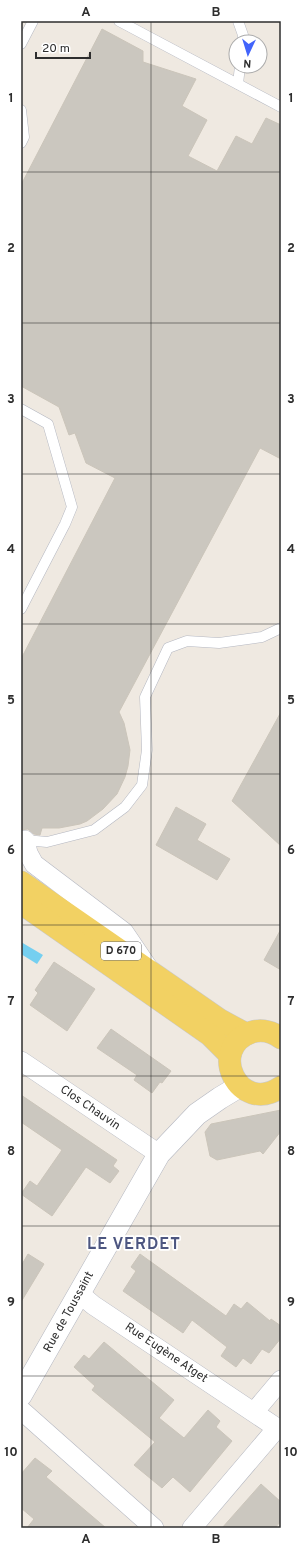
<svg xmlns="http://www.w3.org/2000/svg" width="302" height="1549" viewBox="0 0 302 1549" font-family="Overpass,sans-serif">
<style>
.water{fill:#75cff0}
.building{fill:#cbc7bf;stroke:#cbc5ba}
.lines{fill:none;stroke-linecap:round;stroke-linejoin:round}
.lane-casing{stroke:#b4b7c1;stroke-width:11}
.street-casing{stroke:#b4b7c1;stroke-width:20}
.secondary-casing{stroke:#b4b7c1;stroke-width:23}
.primary-casing{stroke:#c9c9c9;stroke-width:23}
.lane{stroke:#fff;stroke-width:10}
.street{stroke:#fff;stroke-width:19}
.secondary{stroke:#fff;stroke-width:22}
.primary{stroke:#f2d163;stroke-width:22}
.grid{fill:none;stroke:#2e2e2e;stroke-width:1;stroke-opacity:0.55}
.labels{text-anchor:middle;dominant-baseline:central;stroke-width:3.5;stroke-linejoin:round;paint-order:stroke}
.shield{fill:#fff;stroke:#6d6d6d;stroke-width:1}
.shield-label{font-size:11px;font-weight:bold;fill:#2e2e2e}
.street-label{font-size:12px;fill:#2e2e2e;stroke:#fff}
.district-label{font-size:16px;font-weight:bold;letter-spacing:1px;fill:#4d5680;stroke:#fff}
.neatline{fill:none;stroke:#2e2e2e;stroke-width:1.5}
.grid-label{font-size:13px;text-anchor:middle;font-weight:bold;fill:#2e2e2e}
</style>
<rect width="100%" height="100%" fill="#efe9e1"/>
<!-- water -->
<polygon class="water" points="21,942 43,955 37,964 21,954"/>
<!-- building -->
<g class="building">
<polygon points="102,29 143,51 143,62 196,79 182,106 207,120 188,156 217,171 236,136 252,144 266,118 281,125 281,459 260,448 119,712 124,723 130,750 128,766 125,777 117,794 103,809 87,821 80,824 59,828 42,828 40,835 34,834 28,829 21,830 21,659 115,478 86,463 75,433 69,435 59,407 21,386 21,185"/>
<polygon points="281,712 281,846 232,801"/>
<polygon points="176,807 206,824 197,840 230,859 217,880 156,845"/>
<polygon points="281,929 281,970 264,960"/>
<polygon points="54,962 95,989 67,1031 30,1005 38,993 35,990"/>
<polygon points="111,1029 171,1071 162,1083 160,1082 152,1093 134,1080 137,1075 97,1048"/>
<polygon points="21,1095 117,1160 113,1166 119,1171 110,1183 86,1167 52,1216 21,1194 30,1181 37,1186 62,1150 21,1122"/>
<polygon points="281,1110 281,1131 263,1154 260,1151 217,1160 210,1156 205,1132 211,1124"/>
<polygon points="28,1254 44,1264 21,1302 21,1266"/>
<polygon points="140,1254 226,1316 234,1304 241,1309 247,1302 270,1321 271,1319 281,1326 281,1338 269,1353 262,1349 251,1364 243,1358 236,1367 221,1356 227,1347 192,1320 183,1333 123,1291 136,1271 131,1267"/>
<polygon points="104,1342 174,1400 159,1418 184,1438 208,1410 220,1421 216,1427 232,1441 190,1492 173,1477 162,1488 134,1465 155,1442 92,1390 95,1386 74,1367 84,1355 89,1359"/>
<polygon points="35,1458 52,1471 46,1477 106,1528 27,1528 34,1519 21,1508 21,1474"/>
<polygon points="261,1484 281,1502 281,1521 275,1528 222,1528"/>
</g>
<g class="lines">
<defs>
<g id="lane">
<polyline points="119,21 281,107"/>
<polyline points="238,21 243,35 242,42"/>
<polyline points="21,44 33,21"/>
<polyline points="238,84 240,66"/>
<polyline points="21,110 24,137 21,143"/>
<polyline points="21,409 48,424 72,507 65,524 21,609"/>
<polyline points="22,839 25,840 47,842 94,830 125,807 142,785 147,750 145,697 168,648 187,641 219,643 262,637 281,628"/>
</g>
<g id="street">
<polyline points="25,840 28,853 34,864 124,932 149,969"/>
<polyline points="21,1061 159,1154"/>
<polyline points="79,1293 93,1305 277,1428 192,1528"/>
<polyline points="21,1410 154,1528"/>
<polyline points="254,1412 281,1380"/>
</g>
<polyline id="secondary" points="21,1395 159,1154 197,1114 220,1098 240,1086"/>
<g id="primary">
<polyline points="21,882 220,1020 246,1034"/>
<polyline points="21,903 210,1035 230,1055"/>
<path d="M281,1038C273,1032 262,1029 252,1032C206,1048 239,1116 281,1087"/>
</g>
</defs>
<!-- lane casing -->
<use href="#lane" class="lane-casing"/>
<!-- street casing -->
<use href="#street" class="street-casing"/>
<!-- secondary casing -->
<use href="#secondary" class="secondary-casing"/>
<!-- primary casing -->
<use href="#primary" class="primary-casing"/>
<!-- lane -->
<use href="#lane" class="lane"/>
<!-- street -->
<use href="#street" class="street"/>
<!-- secondary -->
<use href="#secondary" class="secondary"/>
<!-- primary -->
<use href="#primary" class="primary"/>
</g>
<!-- grid -->
<path class="grid" d="M151,21V1528M21,172H281M21,323H281M21,474H281M21,624H281M21,774H281M21,925H281M21,1076H281M21,1226H281M21,1376H281"/>
<g class="labels">
<!-- shield labels -->
<rect class="shield" x="101" y="942" width="40" height="18" rx="3"/>
<g class="shield-label">
<text x="121" y="951">D 670</text>
</g>
<!-- street labels -->
<g class="street-label">
<text transform="translate(90 1108) rotate(34)">Clos Chauvin</text>
<text transform="translate(69 1312) rotate(-61)">Rue de Toussaint</text>
<text transform="translate(166 1353) rotate(34)">Rue Eugène Atget</text>
</g>
<!-- district labels -->
<g class="district-label">
<text x="134" y="1245">LE VERDET</text>
</g>
</g>
<!-- border -->
<rect width="302" height="1549" fill="none" stroke="#ffffff" stroke-width="44"/>
<!-- north arrow -->
<g transform="translate(248 54) rotate(184)"><circle r="19" fill="#ffffff" stroke="#ababab"/>
<path d="M0-3L7 15L0 10L-7 15Z" fill="#4264fb"/>
<text y="-6" font-size="11" font-weight="bold" text-anchor="middle" fill="#2e2e2e">N</text>
</g>
<!-- scale -->
<path d="M36 52v6h54v-6" fill="none" stroke="#2e2e2e" stroke-width="2"/>
<text x="42" y="52" font-size="12" fill="#2e2e2e" stroke="#ffffff" stroke-width="3" paint-order="stroke">20 m</text>
<rect x="22" y="22" width="258" height="1505" class="neatline"/>
<g class="grid-label">
<text x="86" y="16">A</text>
<text x="216" y="16">B</text>
<text x="11" y="102">1</text>
<text x="291" y="102">1</text>
<text x="11" y="252">2</text>
<text x="291" y="252">2</text>
<text x="11" y="403">3</text>
<text x="291" y="403">3</text>
<text x="11" y="553">4</text>
<text x="291" y="553">4</text>
<text x="11" y="704">5</text>
<text x="291" y="704">5</text>
<text x="11" y="854">6</text>
<text x="291" y="854">6</text>
<text x="11" y="1005">7</text>
<text x="291" y="1005">7</text>
<text x="11" y="1155">8</text>
<text x="291" y="1155">8</text>
<text x="11" y="1306">9</text>
<text x="291" y="1306">9</text>
<text x="11" y="1456">10</text>
<text x="291" y="1456">10</text>
<text x="86" y="1543">A</text>
<text x="216" y="1543">B</text>
</g>
</svg>
